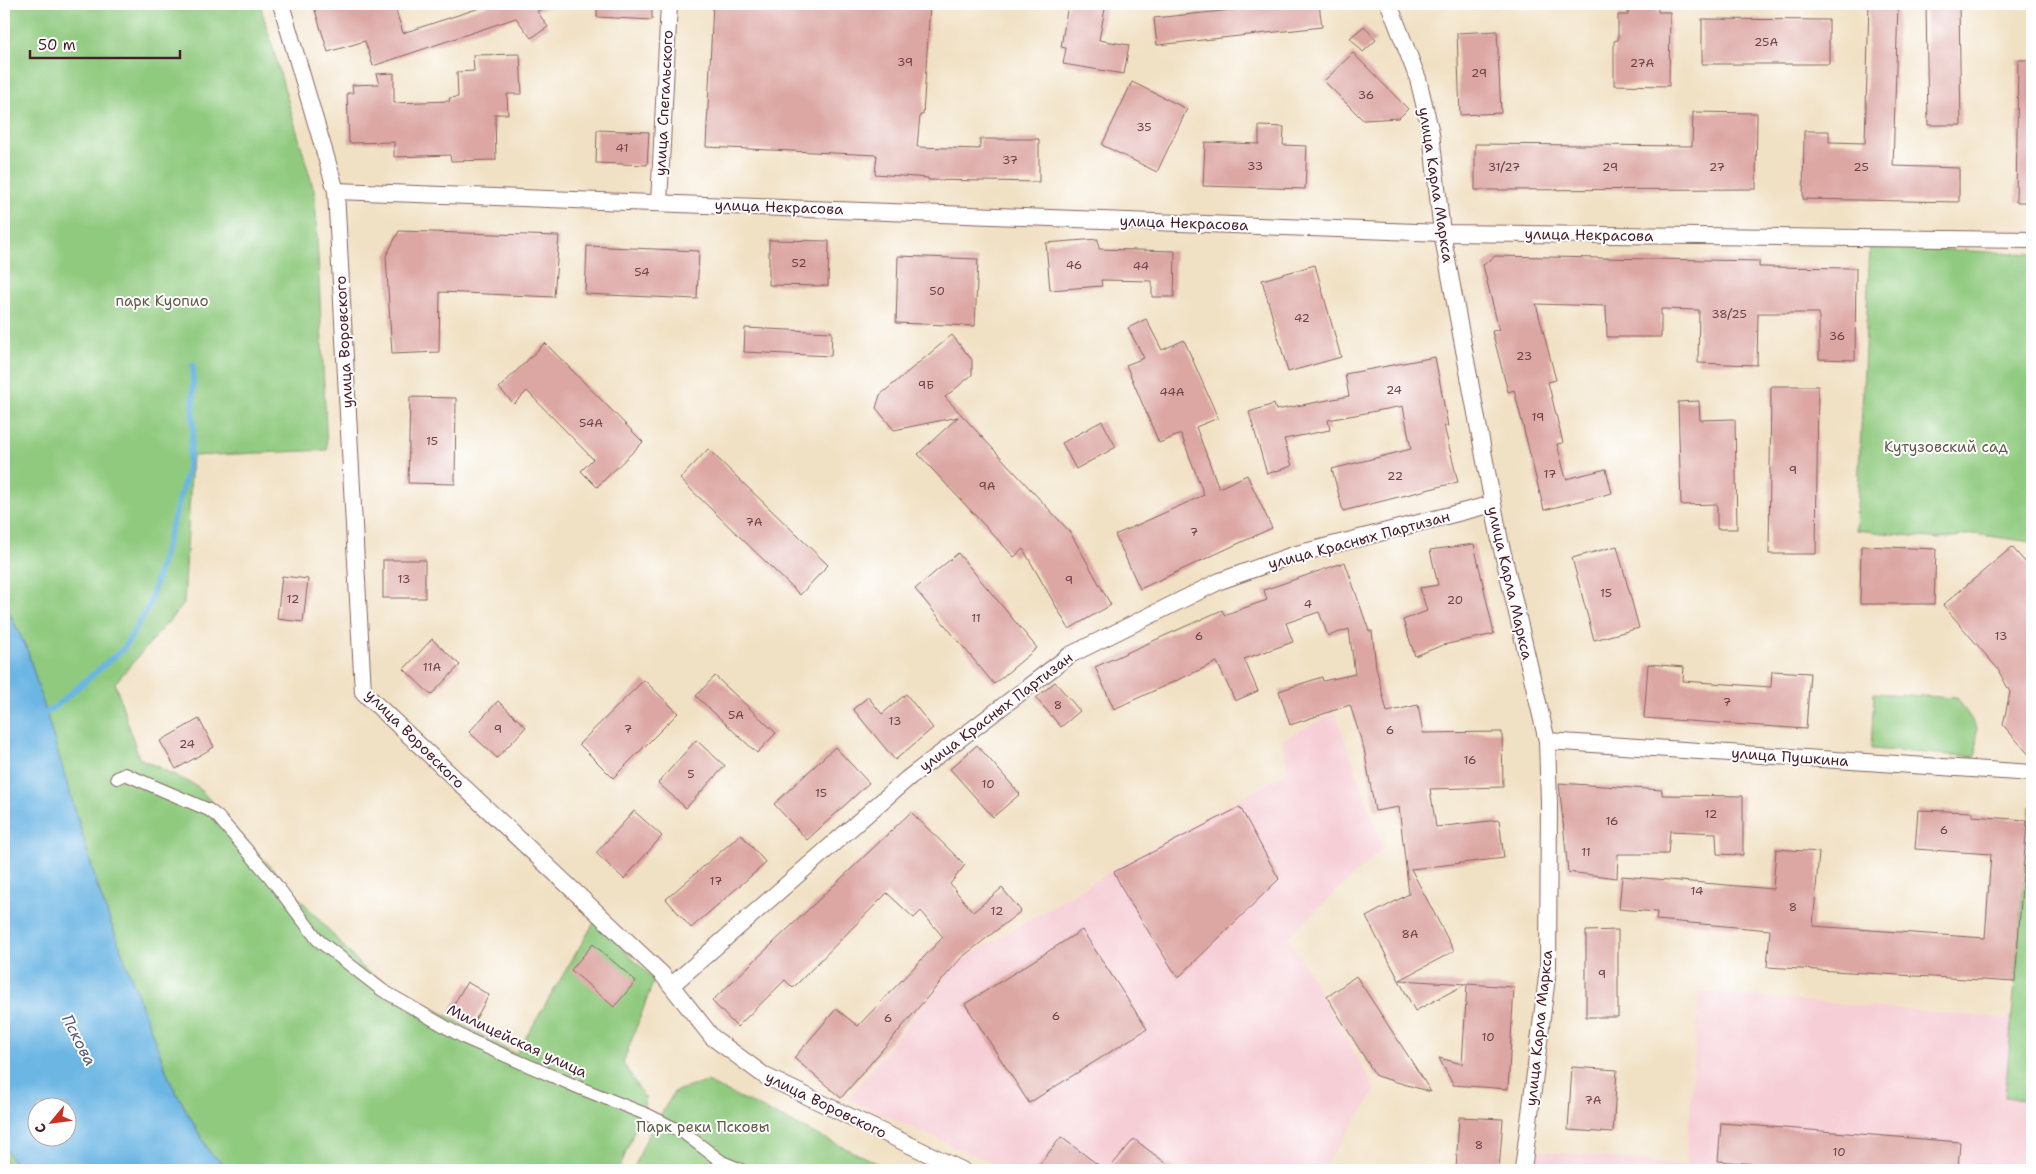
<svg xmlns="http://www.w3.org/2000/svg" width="2036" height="1174" viewBox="0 0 2036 1174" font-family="'Shantell Sans',sans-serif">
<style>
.built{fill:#f6cfd6}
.green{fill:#90ca7f;stroke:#6d7455}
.water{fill:#6cb6e4;stroke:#5b6a88;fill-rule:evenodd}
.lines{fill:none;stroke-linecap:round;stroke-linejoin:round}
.stream{stroke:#6cb6e4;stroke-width:6}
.building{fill:#dca6a2}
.pedestrian-casing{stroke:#846361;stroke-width:14}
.minor-casing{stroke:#846361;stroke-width:18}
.pedestrian{stroke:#fff;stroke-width:12}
.minor{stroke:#fff;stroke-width:16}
.labels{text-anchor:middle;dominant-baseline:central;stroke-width:4;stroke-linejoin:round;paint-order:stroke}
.number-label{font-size:12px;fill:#6e4149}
.street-label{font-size:15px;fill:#4a1f2b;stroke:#fff}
.park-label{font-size:15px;fill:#625b48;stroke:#fff}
.water-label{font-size:16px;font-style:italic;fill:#585b75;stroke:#fff}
</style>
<rect width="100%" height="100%" fill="#fff"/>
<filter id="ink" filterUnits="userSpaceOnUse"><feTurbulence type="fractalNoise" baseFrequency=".02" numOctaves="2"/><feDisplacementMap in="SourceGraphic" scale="10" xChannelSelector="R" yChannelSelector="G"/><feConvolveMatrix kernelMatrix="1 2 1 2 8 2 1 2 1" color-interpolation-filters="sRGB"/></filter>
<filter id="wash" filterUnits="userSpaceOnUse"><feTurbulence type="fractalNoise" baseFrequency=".0096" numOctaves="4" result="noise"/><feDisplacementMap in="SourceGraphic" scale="20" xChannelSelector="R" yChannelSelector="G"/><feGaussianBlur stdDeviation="1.12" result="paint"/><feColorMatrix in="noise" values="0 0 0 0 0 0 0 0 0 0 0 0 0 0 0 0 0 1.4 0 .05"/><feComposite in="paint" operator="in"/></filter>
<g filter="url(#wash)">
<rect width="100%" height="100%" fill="#f1e1c4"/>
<!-- built -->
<g class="built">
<polygon points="1335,712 1383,848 1288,937 1376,1091 1322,1170 1009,1170 847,1099 957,963 1118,867 1288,772 1282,740"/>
<polygon points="1699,992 2013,1019 2005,1097 2032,1100 2032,1170 1532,1170 1535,1150 1686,1166"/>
</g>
<!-- green -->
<g class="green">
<polygon points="4,4 260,4 315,194 327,450 192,456 184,604 115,683 139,758 197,786 366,971 516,1054 595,921 654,980 623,1063 646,1100 619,1170 232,1170 210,1153 170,1081 100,894 27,649 4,602"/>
<polygon points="1870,246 2032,254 2032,542 1974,534 1940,539 1856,530"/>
<polygon points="1874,693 1957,698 1977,728 1976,757 1871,749"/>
<polygon points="2030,806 2032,807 2032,1100 2005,1097"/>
<polygon points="707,1082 891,1170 633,1170 647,1137 675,1091"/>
<polygon points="4,1146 18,1170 4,1170"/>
</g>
<!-- water -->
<path class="water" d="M4,602L27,649L100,894L170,1081L210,1153L232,1170H18L4,1146ZM38,1106H68V1136H38Z"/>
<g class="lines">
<!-- stream -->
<polyline class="stream" points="40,717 55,707 124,648 149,606 187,473 193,430 193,365"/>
</g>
<g id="blocks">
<!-- building -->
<g class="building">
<polygon points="313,4 394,4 403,33 492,4 550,4 550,7 537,11 548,27 531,38 516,18 373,66 365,41 328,52"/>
<polygon points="597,4 652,4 652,20 597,17"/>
<polygon points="713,4 930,4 923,115 920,115 917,147 980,149 980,139 1039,139 1039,182 928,180 928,178 875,174 877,155 706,147"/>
<polygon points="1068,4 1106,4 1099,40 1129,45 1124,74 1063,64 1066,48 1061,47"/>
<polygon points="1291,4 1319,4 1322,27 1157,45 1154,18"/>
<polygon points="1628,4 1658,4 1658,12 1670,12 1669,86 1614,85 1614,41 1618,40 1618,15 1628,15"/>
<polygon points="1869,4 1898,4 1893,166 1959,168 1959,202 1803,199 1804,131 1829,131 1829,142 1865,143"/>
<polygon points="1926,4 1959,4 1961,125 1928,125"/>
<polygon points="1702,19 1829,20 1829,64 1702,64"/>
<polygon points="1364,26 1376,40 1363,52 1350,38"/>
<polygon points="1497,31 1501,113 1460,115 1457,33"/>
<polygon points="1353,53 1408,109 1399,118 1363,120 1324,81"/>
<polygon points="520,54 522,94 507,94 508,114 495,114 496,160 451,161 450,155 394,157 394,142 349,143 347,93 353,93 352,85 379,84 376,74 394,73 394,103 450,101 449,98 458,97 457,72 474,71 473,55"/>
<polygon points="2018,60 2032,60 2032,202 2016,202"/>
<polygon points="1132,82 1187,109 1157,172 1102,145"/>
<polygon points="1693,112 1757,113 1756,189 1475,190 1475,144 1692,146"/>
<polygon points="1259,126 1284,127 1283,145 1307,146 1305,189 1203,186 1205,142 1259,144"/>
<polygon points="597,130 649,132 647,165 596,163"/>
<polygon points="399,231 559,236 554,297 440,292 439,352 392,354 386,256"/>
<polygon points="1098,239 1099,249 1175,251 1174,297 1152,297 1152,281 1101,280 1102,286 1050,290 1046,243"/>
<polygon points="769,240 829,241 828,286 769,285"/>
<polygon points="587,246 699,251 697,299 585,294"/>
<polygon points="898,256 978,259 975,326 896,323"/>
<polygon points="1495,256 1759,261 1759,267 1856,268 1855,360 1819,359 1819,313 1758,313 1757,365 1698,363 1699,310 1661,309 1661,337 1607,337 1606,306 1536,304 1556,380 1548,382 1563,443 1557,444 1566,479 1606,469 1612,493 1544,510 1514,390 1508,392 1492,331 1499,330 1483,265"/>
<polygon points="1315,265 1341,357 1288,372 1262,280"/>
<polygon points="1146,319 1162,350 1184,340 1218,418 1196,427 1219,488 1247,475 1272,528 1140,589 1115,535 1204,495 1181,434 1159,443 1126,365 1144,358 1128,328"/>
<polygon points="745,328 832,332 831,356 744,352"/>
<polygon points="952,335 972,360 972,375 945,397 1070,532 1111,605 1069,629 1023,549 1014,557 918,454 958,417 894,430 876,408 880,395"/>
<polygon points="545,343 643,442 597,487 581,471 593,459 527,391 514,404 499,388"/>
<polygon points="1435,357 1448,426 1444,426 1458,482 1343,511 1332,469 1411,449 1403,406 1328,420 1330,430 1284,439 1292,466 1267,474 1249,412 1274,404 1276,410 1349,396 1345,374"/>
<polygon points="1771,386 1818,386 1816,554 1769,554"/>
<polygon points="410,397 456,398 455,484 408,483"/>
<polygon points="1699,401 1700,420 1735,419 1737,529 1717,529 1717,504 1681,505 1678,402"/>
<polygon points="1102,421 1116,447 1076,469 1062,443"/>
<polygon points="708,449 828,565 800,595 680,479"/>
<polygon points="1474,544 1494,634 1443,645 1415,656 1403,620 1427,611 1420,588 1438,585 1430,550"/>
<polygon points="1617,546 1639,628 1594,640 1572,558"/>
<polygon points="1861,546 1936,549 1934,604 1860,604"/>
<polygon points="2012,547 2032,570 2032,758 2003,725 2010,692 1997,668 1943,605"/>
<polygon points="958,553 1037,648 994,684 915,589"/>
<rect x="383" y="560" width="42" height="38"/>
<polygon points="1345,562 1369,631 1372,631 1376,667 1387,712 1418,705 1423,733 1502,732 1503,787 1430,789 1436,827 1499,820 1504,858 1411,869 1454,951 1400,980 1466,984 1415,1011 1366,917 1409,894 1399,807 1375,811 1364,749 1350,705 1290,725 1279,691 1322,677 1323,681 1355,674 1349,629 1328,636 1319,612 1286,623 1293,642 1244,659 1258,691 1235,701 1217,662 1114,709 1095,667 1222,610 1224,615 1267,600 1264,590"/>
<polygon points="282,576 308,579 303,622 277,619"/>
<polygon points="432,639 460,665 431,695 404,669"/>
<polygon points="1648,664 1684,667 1683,681 1771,687 1772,671 1810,673 1806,729 1644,718"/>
<polygon points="715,676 776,733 757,753 696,696"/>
<polygon points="644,680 678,713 613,778 579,744"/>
<polygon points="1055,682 1080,711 1061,727 1036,698"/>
<polygon points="906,694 933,728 895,760 853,709 868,697 882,714"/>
<polygon points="498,701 526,727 497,758 469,732"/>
<polygon points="199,719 214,747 176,769 160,741"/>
<polygon points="696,740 725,766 686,808 658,783"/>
<polygon points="977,745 1020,794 993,817 950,769"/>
<polygon points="835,747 869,783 807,840 774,804"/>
<polygon points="1559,783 1662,790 1662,795 1743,796 1743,855 1717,854 1716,833 1670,831 1668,854 1618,854 1617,878 1568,872"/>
<polygon points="1240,807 1279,879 1178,978 1126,896 1114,872"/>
<polygon points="1918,810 1972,812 1972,816 2027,820 2015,982 1767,967 1770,930 1656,920 1657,912 1619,909 1622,876 1773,889 1776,849 1819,852 1813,926 1985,938 1991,854 1915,849"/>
<polygon points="634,811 662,836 624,879 596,853"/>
<polygon points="911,812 965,865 950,884 973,912 1002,888 1021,911 961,958 841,1098 794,1058 836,1009 858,1026 943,937 921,911 914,918 887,893 793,988 785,980 737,1027 712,1001"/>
<polygon points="741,834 766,863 691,928 666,899"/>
<polygon points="1082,930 1147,1029 1029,1103 965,1004"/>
<polygon points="1618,930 1618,1017 1586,1017 1586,931"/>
<polygon points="593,944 636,981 614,1007 571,970"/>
<polygon points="1356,976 1405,1051 1431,1092 1376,1076 1327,997"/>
<polygon points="467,982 489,995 474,1022 451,1009"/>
<polygon points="1467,984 1514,987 1508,1089 1453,1085 1439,1058 1462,1064"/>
<polygon points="1572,1067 1617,1070 1613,1133 1568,1130"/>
<polygon points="1459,1117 1503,1119 1499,1170 1456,1170"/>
<polygon points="1721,1123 1960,1142 1958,1170 1834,1170 1718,1161"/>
<polygon points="1061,1137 1105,1170 1035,1170"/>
<polygon points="1134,1139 1175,1170 1108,1170"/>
</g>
</g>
</g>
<g filter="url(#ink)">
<use href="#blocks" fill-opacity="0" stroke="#846361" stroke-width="1"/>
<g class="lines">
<defs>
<polyline id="pedestrian" points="117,778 125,774 209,810 218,817 270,877 318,940 382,990 465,1038 580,1088 648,1115 684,1133 722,1162 741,1170"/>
<g id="minor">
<polyline points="281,4 336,191 363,692 662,974 712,1037 765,1076 962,1170"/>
<polyline points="1389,4 1418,79 1431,133 1442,233 1500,541 1547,741 1549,802 1548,969 1523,1170"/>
<polyline points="336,191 1442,233 2032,240"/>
<polyline points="659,203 669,4"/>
<polyline points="1547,741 2032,773"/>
<polyline points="672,985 907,779 1070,655 1220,581 1293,555 1493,504"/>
</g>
</defs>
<!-- pedestrian casing -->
<use href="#pedestrian" class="pedestrian-casing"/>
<!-- minor casing -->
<use href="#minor" class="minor-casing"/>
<!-- pedestrian -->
<use href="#pedestrian" class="pedestrian"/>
<!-- minor -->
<use href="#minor" class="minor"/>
</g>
</g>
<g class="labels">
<!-- number labels -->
<g class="number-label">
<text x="1766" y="42">25А</text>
<text x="905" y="62">39</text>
<text x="1642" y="63">27А</text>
<text x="1479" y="73">29</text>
<text x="1366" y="95">36</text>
<text x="1144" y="127">35</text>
<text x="622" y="148">41</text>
<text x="1010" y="160">37</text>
<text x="1255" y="166">33</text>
<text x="1504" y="167">31/27</text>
<text x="1610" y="167">29</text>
<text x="1717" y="167">27</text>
<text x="1861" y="167">25</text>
<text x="799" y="263">52</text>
<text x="1074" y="265">46</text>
<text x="1141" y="266">44</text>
<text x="642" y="272">54</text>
<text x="937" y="291">50</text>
<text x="1729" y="314">38/25</text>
<text x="1302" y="318">42</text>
<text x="1837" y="336">36</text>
<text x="1524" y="356">23</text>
<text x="926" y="385">9Б</text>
<text x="1394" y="390">24</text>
<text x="1172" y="392">44А</text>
<text x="1538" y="417">19</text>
<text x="591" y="423">54А</text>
<text x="432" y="441">15</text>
<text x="1793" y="470">9</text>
<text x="1550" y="474">17</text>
<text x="1395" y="476">22</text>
<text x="987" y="486">9А</text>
<text x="754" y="522">7А</text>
<text x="1194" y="532">7</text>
<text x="404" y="579">13</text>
<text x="1069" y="580">9</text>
<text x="1606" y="593">15</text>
<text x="293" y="599">12</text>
<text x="1455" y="600">20</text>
<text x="1308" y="604">4</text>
<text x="976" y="618">11</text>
<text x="1199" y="636">6</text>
<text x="2001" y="636">13</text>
<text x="432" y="667">11А</text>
<text x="1727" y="702">7</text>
<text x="1058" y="705">8</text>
<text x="736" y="715">5А</text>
<text x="895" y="721">13</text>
<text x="498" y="729">9</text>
<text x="628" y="729">7</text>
<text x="1390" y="730">6</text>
<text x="187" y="744">24</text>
<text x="1470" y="760">16</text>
<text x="691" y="774">5</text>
<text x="988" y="784">10</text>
<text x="821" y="793">15</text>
<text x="1711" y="814">12</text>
<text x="1612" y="821">16</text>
<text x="1944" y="830">6</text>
<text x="1586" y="852">11</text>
<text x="716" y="881">17</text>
<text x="1697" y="891">14</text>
<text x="1793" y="907">8</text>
<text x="997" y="911">12</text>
<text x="1410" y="934">8А</text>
<text x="1602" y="974">9</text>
<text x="1056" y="1016">6</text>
<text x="888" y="1018">6</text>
<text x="1488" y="1037">10</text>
<text x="1593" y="1100">7А</text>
<text x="1479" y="1145">8</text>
<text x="1839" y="1152">10</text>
</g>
<!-- street labels -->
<g class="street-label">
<text transform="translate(664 103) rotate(-87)">улица Спегальского</text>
<text transform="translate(1436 185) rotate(81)">улица Карла Маркса</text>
<text transform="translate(779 207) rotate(2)">улица Некрасова</text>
<text transform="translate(1184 223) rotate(2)">улица Некрасова</text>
<text transform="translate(1589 235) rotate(1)">улица Некрасова</text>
<text transform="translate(344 342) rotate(-93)">улица Воровского</text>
<text transform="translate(1359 540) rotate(-15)">улица Красных Партизан</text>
<text transform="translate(1510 583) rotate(77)">улица Карла Маркса</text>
<text transform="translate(996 712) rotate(-37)">улица Красных Партизан</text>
<text transform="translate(415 739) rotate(45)">улица Воровского</text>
<text transform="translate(1790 757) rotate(4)">улица Пушкина</text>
<text transform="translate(1539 1028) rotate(-84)">улица Карла Маркса</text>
<text transform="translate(517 1041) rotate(25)">Милицейская улица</text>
<text transform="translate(826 1105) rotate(26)">улица Воровского</text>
</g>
<!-- park labels -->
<g class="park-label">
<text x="162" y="301">парк Куопио</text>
<text x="1946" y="447">Кутузовский сад</text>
<text x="703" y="1127">Парк реки Псковы</text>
</g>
<!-- water labels -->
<g class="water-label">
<text transform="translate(79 1040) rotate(63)">Пскова</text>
</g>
</g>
<!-- margin -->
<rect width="2036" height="1174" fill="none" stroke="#fff" stroke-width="20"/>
<!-- north arrow -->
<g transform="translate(52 1122) rotate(241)"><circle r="24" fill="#ffffff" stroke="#b7a5aa"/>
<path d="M0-4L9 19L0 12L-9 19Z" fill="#c8321e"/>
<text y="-8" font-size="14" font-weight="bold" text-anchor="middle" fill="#4a1f2b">С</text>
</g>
<!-- scale -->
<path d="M30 50v8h150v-8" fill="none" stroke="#4a1f2b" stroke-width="2.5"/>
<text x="38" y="50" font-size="15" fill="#4a1f2b" stroke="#ffffff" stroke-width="4" paint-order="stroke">50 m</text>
</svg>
